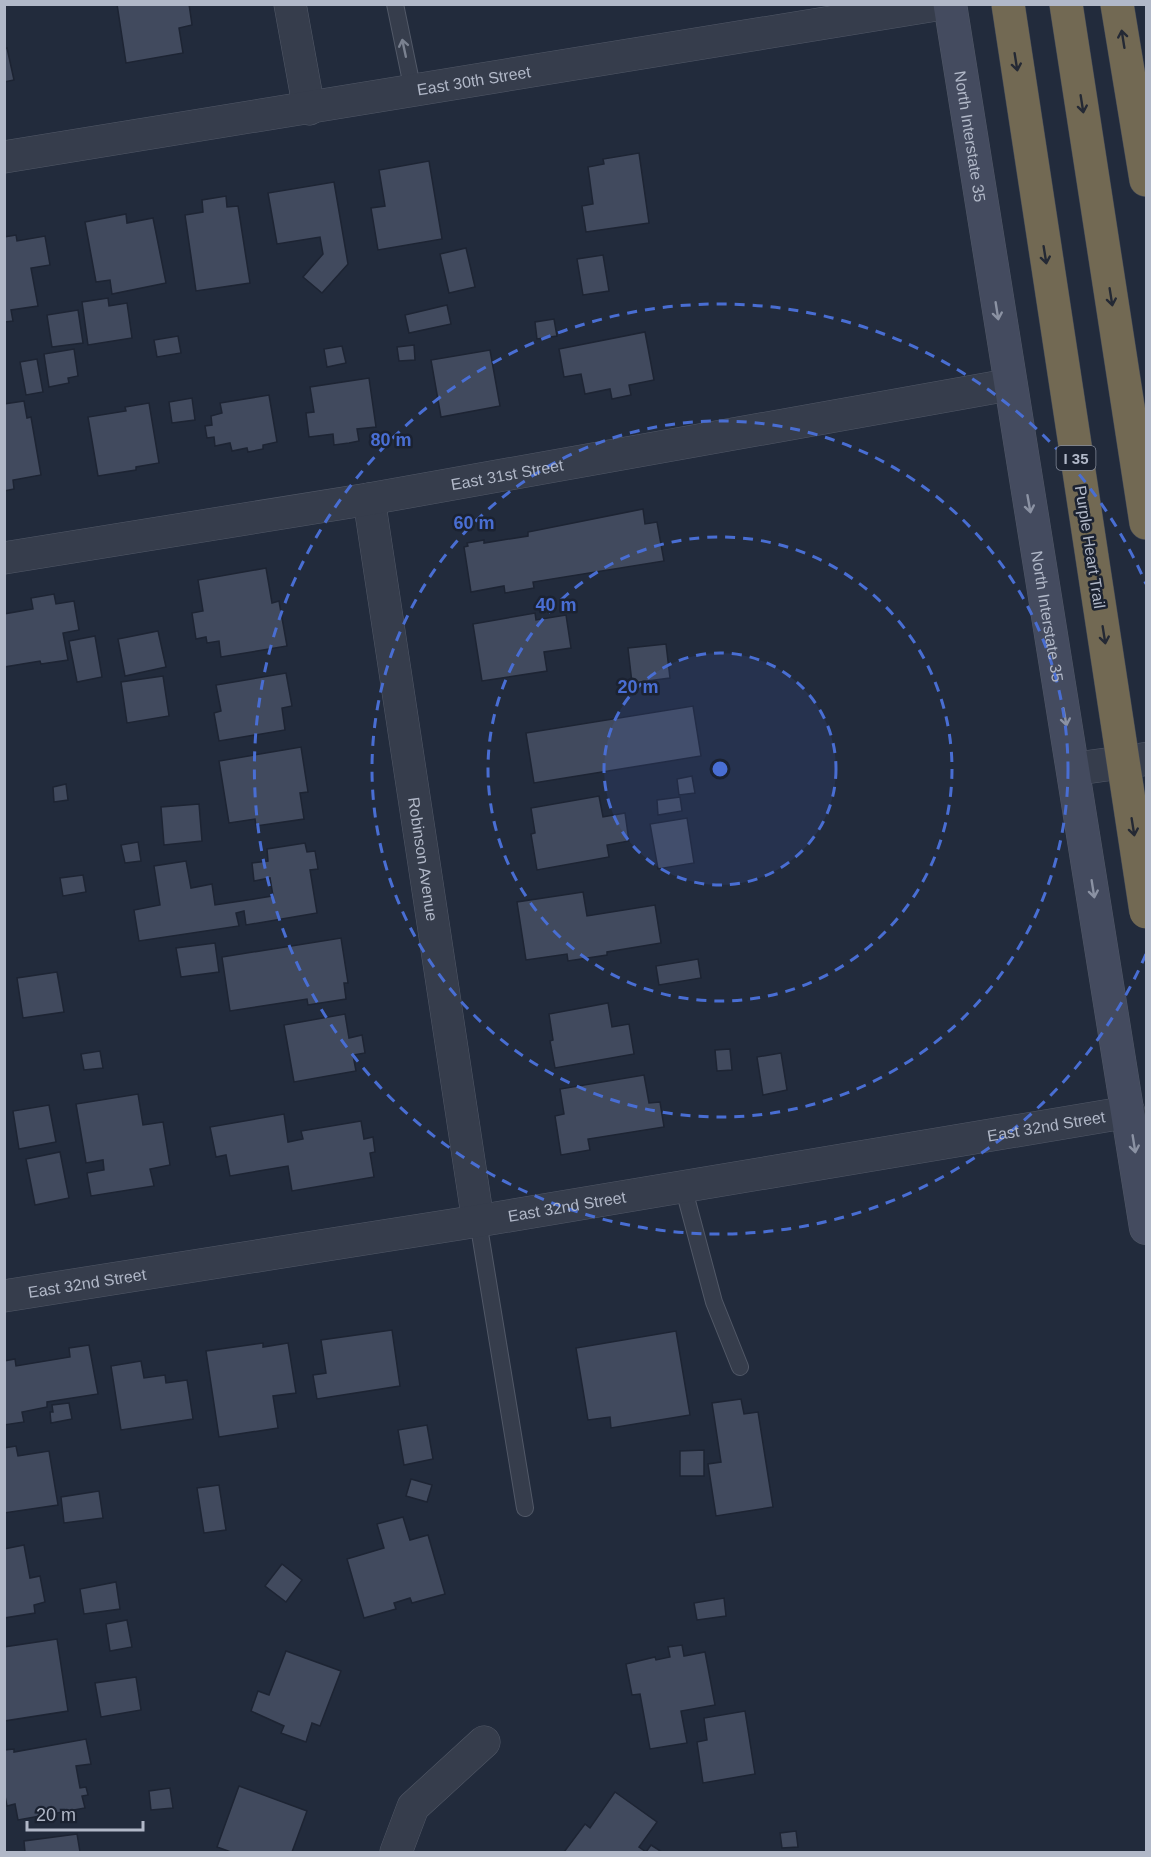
<svg xmlns="http://www.w3.org/2000/svg" width="1151" height="1857" viewBox="0 0 1151 1857" font-family="Arial,sans-serif">
<style>
.building{fill:#414a5e;stroke:#1d2433;stroke-width:1.5}
.lines{fill:none;stroke-linecap:round;stroke-linejoin:round}
.service-casing{stroke:#515867;stroke-width:18}
.minor-casing{stroke:#515867;stroke-width:33}
.tertiary-casing{stroke:#515867;stroke-width:34}
.secondary-casing{stroke:#515867;stroke-width:34}
.motorway-casing{stroke:#414857;stroke-width:34}
.service{stroke:#363d4c;stroke-width:16}
.minor{stroke:#363d4c;stroke-width:32}
.tertiary{stroke:#363d4c;stroke-width:33}
.secondary{stroke:#444b5f;stroke-width:33}
.motorway{stroke:#726953;stroke-width:33}
.motorway-bridge-casing{stroke:#414857;stroke-width:34;stroke-linecap:butt}
.motorway-bridge{stroke:#726953;stroke-width:33}
.oneway{stroke:#242934}
.oneway2{stroke:#7a8190}
.oneway3{stroke:#8b92a3}
.ring{fill:none;stroke:#496ed3;stroke-width:3;stroke-dasharray:10 8}
.labels{text-anchor:middle;dominant-baseline:central;stroke-width:5;stroke-linejoin:round;paint-order:stroke}
.shield{fill:#1b2231;stroke:#848b9b;stroke-width:1.5}
.shield-label{font-size:15px;font-weight:bold;fill:#b1b8c8}
.street-label{font-size:16px;fill:#b1b8c8;stroke:#1b2231}
.centre{fill:#496ed3;stroke:#1b2231;stroke-width:3}
.ring-label{font-size:18px;text-anchor:middle;font-weight:bold;fill:#496ed3;stroke:#1b2231;stroke-width:5;stroke-linejoin:round;paint-order:stroke}
</style>
<rect width="100%" height="100%" fill="#222b3c"/>
<!-- building -->
<g class="building">
<polygon points="117,4 189,4 192,25 179,28 183,53 126,63"/>
<polygon points="7,48 14,80 4,82 4,49"/>
<polygon points="639,153 649,223 586,232 582,206 593,204 588,167 604,164 603,159"/>
<polygon points="429,161 442,239 378,250 371,208 385,206 379,170"/>
<polygon points="334,182 348,264 322,293 303,277 323,254 320,237 277,244 268,193"/>
<polygon points="226,196 227,207 238,206 250,283 196,291 185,215 203,212 202,200"/>
<polygon points="126,214 127,223 153,218 166,283 112,294 110,280 96,282 85,222"/>
<polygon points="16,235 17,241 45,236 50,265 31,268 38,306 11,310 13,321 4,322 4,237"/>
<polygon points="466,248 475,287 449,293 440,254"/>
<polygon points="603,255 609,291 583,295 577,259"/>
<polygon points="108,298 109,306 127,303 132,338 88,345 82,302"/>
<polygon points="447,305 451,324 409,333 405,315"/>
<polygon points="78,310 83,343 52,347 47,315"/>
<polygon points="554,319 557,336 537,339 535,322"/>
<polygon points="645,332 654,380 629,385 631,395 612,399 610,389 585,394 581,374 564,377 559,349"/>
<polygon points="178,336 181,353 157,357 154,340"/>
<polygon points="414,345 415,360 399,361 397,347"/>
<polygon points="342,346 346,363 327,367 324,349"/>
<polygon points="74,349 78,376 68,378 69,383 49,387 44,354"/>
<polygon points="490,350 500,406 441,417 431,360"/>
<polygon points="37,359 43,392 26,395 20,362"/>
<polygon points="369,378 376,427 357,429 359,441 349,443 334,445 333,434 309,437 306,413 314,412 310,387"/>
<polygon points="269,395 277,442 263,445 263,449 248,452 247,448 232,451 230,443 215,446 214,437 207,438 205,426 212,425 211,416 222,413 220,403"/>
<polygon points="192,398 195,420 172,423 169,402"/>
<polygon points="24,401 27,418 31,417 41,475 13,480 14,489 4,491 4,404"/>
<polygon points="149,403 159,463 136,467 136,470 98,476 88,417 126,411 125,407"/>
<polygon points="643,509 645,524 657,522 664,561 533,582 534,588 505,593 504,586 471,592 464,547 468,546 467,543 484,540 484,543 528,536 528,532"/>
<polygon points="266,568 272,603 279,601 287,646 221,657 219,641 207,643 206,637 196,639 192,613 203,611 198,580"/>
<polygon points="54,594 56,604 74,601 79,630 63,633 68,660 41,664 40,661 4,667 4,614 33,609 31,598"/>
<polygon points="535,613 536,620 566,615 571,648 544,652 547,671 482,681 473,624"/>
<polygon points="158,631 166,667 125,676 118,639"/>
<polygon points="95,636 102,677 77,682 69,641"/>
<polygon points="666,644 670,678 632,683 628,648"/>
<polygon points="286,673 292,706 282,708 285,730 219,741 214,713 221,711 216,685"/>
<polygon points="163,676 169,716 127,723 121,682"/>
<polygon points="693,706 701,756 534,783 526,733"/>
<polygon points="301,747 308,792 300,793 304,819 256,826 255,819 229,823 219,761"/>
<polygon points="692,776 695,793 679,795 677,779"/>
<polygon points="66,784 68,800 54,802 53,787"/>
<polygon points="599,796 603,817 625,813 629,841 607,845 609,857 537,870 531,834 535,833 531,808"/>
<polygon points="680,797 682,811 658,815 657,800"/>
<polygon points="199,804 202,841 164,845 161,807"/>
<polygon points="687,818 694,863 658,869 650,824"/>
<polygon points="138,842 141,861 125,863 121,845"/>
<polygon points="305,843 307,852 315,851 318,869 310,870 317,913 246,925 244,911 236,913 239,926 139,941 134,910 160,905 154,866 186,861 191,888 212,884 215,905 273,896 270,878 254,881 252,863 268,861 267,849"/>
<polygon points="83,875 86,892 63,896 60,878"/>
<polygon points="583,892 587,916 655,905 661,943 607,952 607,955 568,961 567,954 526,960 517,902"/>
<polygon points="341,938 348,983 344,983 346,999 308,1005 307,999 230,1011 222,957"/>
<polygon points="215,943 219,972 181,977 176,948"/>
<polygon points="698,959 701,978 659,985 656,966"/>
<polygon points="57,972 64,1012 23,1018 17,978"/>
<polygon points="608,1003 612,1027 629,1024 634,1054 555,1068 550,1041 553,1040 549,1014"/>
<polygon points="345,1014 349,1038 362,1035 365,1053 353,1055 356,1071 294,1082 284,1025"/>
<polygon points="730,1049 732,1070 717,1071 715,1050"/>
<polygon points="100,1051 103,1068 84,1070 81,1054"/>
<polygon points="781,1053 787,1090 763,1095 757,1057"/>
<polygon points="644,1075 649,1103 660,1102 664,1127 588,1139 590,1150 561,1155 555,1116 564,1114 560,1089"/>
<polygon points="138,1094 143,1125 163,1122 170,1165 150,1169 154,1186 91,1196 87,1173 104,1170 103,1160 86,1163 76,1104"/>
<polygon points="49,1105 56,1142 19,1149 13,1111"/>
<polygon points="284,1114 288,1142 303,1139 301,1131 361,1121 364,1139 373,1137 375,1152 370,1153 374,1177 292,1191 288,1166 230,1176 226,1155 216,1157 210,1127"/>
<polygon points="60,1152 69,1198 35,1205 26,1159"/>
<polygon points="392,1330 400,1386 317,1399 313,1375 326,1373 321,1340"/>
<polygon points="676,1331 690,1415 611,1428 610,1417 588,1420 576,1348"/>
<polygon points="263,1343 263,1347 288,1343 296,1393 273,1396 278,1428 219,1437 206,1351"/>
<polygon points="89,1345 98,1394 47,1402 47,1407 22,1412 24,1422 4,1425 4,1361 15,1359 16,1366 70,1357 69,1348"/>
<polygon points="141,1361 144,1378 165,1375 166,1383 187,1380 193,1419 121,1430 111,1366"/>
<polygon points="741,1399 744,1414 758,1412 773,1507 716,1516 708,1464 721,1462 712,1403"/>
<polygon points="69,1403 72,1419 51,1423 50,1412 53,1412 52,1405"/>
<polygon points="427,1425 433,1459 404,1465 398,1430"/>
<polygon points="16,1446 18,1456 49,1451 58,1505 4,1513 4,1448"/>
<polygon points="704,1450 704,1476 680,1476 680,1451"/>
<polygon points="411,1479 432,1485 427,1502 406,1496"/>
<polygon points="219,1485 226,1530 204,1533 197,1488"/>
<polygon points="99,1491 103,1518 64,1523 61,1497"/>
<polygon points="403,1517 410,1540 428,1535 445,1594 412,1603 410,1598 394,1603 396,1609 364,1618 347,1559 384,1548 377,1524"/>
<polygon points="24,1545 30,1578 40,1576 45,1602 34,1605 35,1613 4,1618 4,1549"/>
<polygon points="282,1564 302,1580 286,1602 265,1586"/>
<polygon points="116,1582 120,1609 84,1614 80,1589"/>
<polygon points="724,1598 726,1616 697,1620 694,1603"/>
<polygon points="127,1620 132,1647 110,1651 106,1624"/>
<polygon points="57,1639 68,1711 4,1721 4,1647"/>
<polygon points="682,1645 684,1656 705,1652 715,1705 681,1711 687,1743 650,1749 640,1694 632,1695 626,1664 655,1657 656,1660 670,1657 668,1647"/>
<polygon points="286,1651 341,1671 320,1726 312,1723 306,1742 281,1733 284,1726 251,1711 258,1691 269,1695"/>
<polygon points="136,1677 141,1710 101,1717 95,1683"/>
<polygon points="745,1711 755,1774 703,1783 697,1742 707,1740 704,1718"/>
<polygon points="86,1739 91,1764 76,1766 80,1788 86,1787 88,1795 82,1796 85,1808 18,1820 15,1804 7,1806 5,1796 4,1750 14,1749 14,1752"/>
<polygon points="239,1786 307,1811 292,1852 231,1852 217,1847"/>
<polygon points="170,1788 173,1808 151,1810 149,1791"/>
<polygon points="615,1792 657,1822 639,1847 646,1852 564,1852 585,1824 590,1828"/>
<polygon points="796,1831 798,1847 782,1848 780,1833"/>
<polygon points="77,1834 80,1852 25,1852 24,1841"/>
<polygon points="651,1845 662,1852 646,1852"/>
</g>
<g class="lines">
<defs>
<g id="service">
<polyline points="395,4 413,91"/>
<polyline points="683,1186 714,1302 740,1367"/>
<polyline points="478,1221 525,1508"/>
</g>
<g id="minor">
<polyline points="290,4 309,109"/>
<path id="s1" d="M4,157L942,4"/>
<path id="s2" d="M369,499L478,1221"/>
<path id="s3" d="M4,558L369,499L1008,385"/>
<path id="s4" d="M4,1296L478,1221L1129,1112"/>
<polyline points="396,1852 413,1807 484,1742"/>
</g>
<polyline id="tertiary" points="1074,769 1146,759"/>
<g id="secondary">
<path id="s5" d="M950,4C1012,413 1083,820 1146,1228"/>
</g>
<g id="motorway">
<polyline points="1066,4 1146,523"/>
<polyline points="1117,4 1146,180"/>
</g>
</defs>
<!-- service casing -->
<use href="#service" class="service-casing"/>
<!-- minor casing -->
<use href="#minor" class="minor-casing"/>
<!-- tertiary casing -->
<use href="#tertiary" class="tertiary-casing"/>
<!-- secondary casing -->
<use href="#secondary" class="secondary-casing"/>
<!-- motorway casing -->
<use href="#motorway" class="motorway-casing"/>
<!-- service -->
<use href="#service" class="service"/>
<!-- minor -->
<use href="#minor" class="minor"/>
<!-- tertiary -->
<use href="#tertiary" class="tertiary"/>
<!-- secondary -->
<use href="#secondary" class="secondary"/>
<!-- motorway -->
<use href="#motorway" class="motorway"/>
<defs>
<polyline id="motorway-bridge" points="1008,4 1146,912"/>
</defs>
<!-- motorway-bridge casing -->
<use href="#motorway-bridge" class="motorway-bridge-casing"/>
<!-- motorway-bridge -->
<use href="#motorway-bridge" class="motorway-bridge"/>
</g>
<!-- one-way arrows -->
<defs><path id="oneway-shaft" d="M-6 0H5M1.5-3L5.5 0L1.5 3" fill="none" stroke-width="1.6" stroke-linecap="round" stroke-linejoin="round" transform="scale(1.5)"/></defs>
<g class="oneway">
<use href="#oneway-shaft" transform="translate(1123 39) rotate(-99)"/>
<use href="#oneway-shaft" transform="translate(1016 62) rotate(81)"/>
<use href="#oneway-shaft" transform="translate(1082 104) rotate(81)"/>
<use href="#oneway-shaft" transform="translate(1045 255) rotate(81)"/>
<use href="#oneway-shaft" transform="translate(1111 297) rotate(81)"/>
<use href="#oneway-shaft" transform="translate(1104 635) rotate(81)"/>
<use href="#oneway-shaft" transform="translate(1133 827) rotate(81)"/>
</g>
<use class="oneway2" href="#oneway-shaft" transform="translate(404 48) rotate(-102)"/>
<g class="oneway3">
<use href="#oneway-shaft" transform="translate(997 311) rotate(81)"/>
<use href="#oneway-shaft" transform="translate(1029 504) rotate(80)"/>
<use href="#oneway-shaft" transform="translate(1065 717) rotate(80)"/>
<use href="#oneway-shaft" transform="translate(1093 889) rotate(81)"/>
<use href="#oneway-shaft" transform="translate(1134 1144) rotate(81)"/>
</g>
<!-- distance rings -->
<circle cx="720" cy="769" r="116" fill="#496ed3" fill-opacity=".12"/>
<g class="ring">
<circle cx="720" cy="769" r="116"/>
<circle cx="720" cy="769" r="232"/>
<circle cx="720" cy="769" r="348"/>
<path d="M1146 954A465 465 0 1 1 1146 584"/>
</g>
<g class="labels">
<!-- shield labels -->
<rect class="shield" x="1056.5" y="446" width="39" height="24" rx="4.5"/>
<g class="shield-label">
<text x="1076" y="458">I 35</text>
</g>
<!-- street labels -->
<g class="street-label">
<text stroke="none"><textPath href="#s1" startOffset="476">East 30th Street</textPath></text>
<text stroke="none"><textPath href="#s5" startOffset="134">North Interstate 35</textPath></text>
<text stroke="none"><textPath href="#s3" startOffset="510">East 31st Street</textPath></text>
<text transform="translate(1090 547) rotate(81)">Purple Heart Trail</text>
<text stroke="none"><textPath href="#s5" startOffset="620">North Interstate 35</textPath></text>
<text stroke="none"><textPath href="#s2" startOffset="364">Robinson Avenue</textPath></text>
<text stroke="none"><textPath href="#s4" startOffset="1056">East 32nd Street</textPath></text>
<text stroke="none"><textPath href="#s4" startOffset="570">East 32nd Street</textPath></text>
<text stroke="none"><textPath href="#s4" startOffset="84">East 32nd Street</textPath></text>
</g>
</g>
<circle cx="720" cy="769" r="9" class="centre"/>
<g class="ring-label">
<text x="391" y="446">80 m</text>
<text x="474" y="529">60 m</text>
<text x="556" y="611">40 m</text>
<text x="638" y="693">20 m</text>
</g>
<!-- border -->
<rect width="1151" height="1857" fill="none" stroke="#b1b8c8" stroke-width="12"/>
<!-- scale -->
<path d="M27 1821v9h116v-9" fill="none" stroke="#b1b8c8" stroke-width="3"/>
<text x="36" y="1821" font-size="18" fill="#b1b8c8" stroke="#1b2231" stroke-width="4.5" paint-order="stroke">20 m</text>
</svg>
